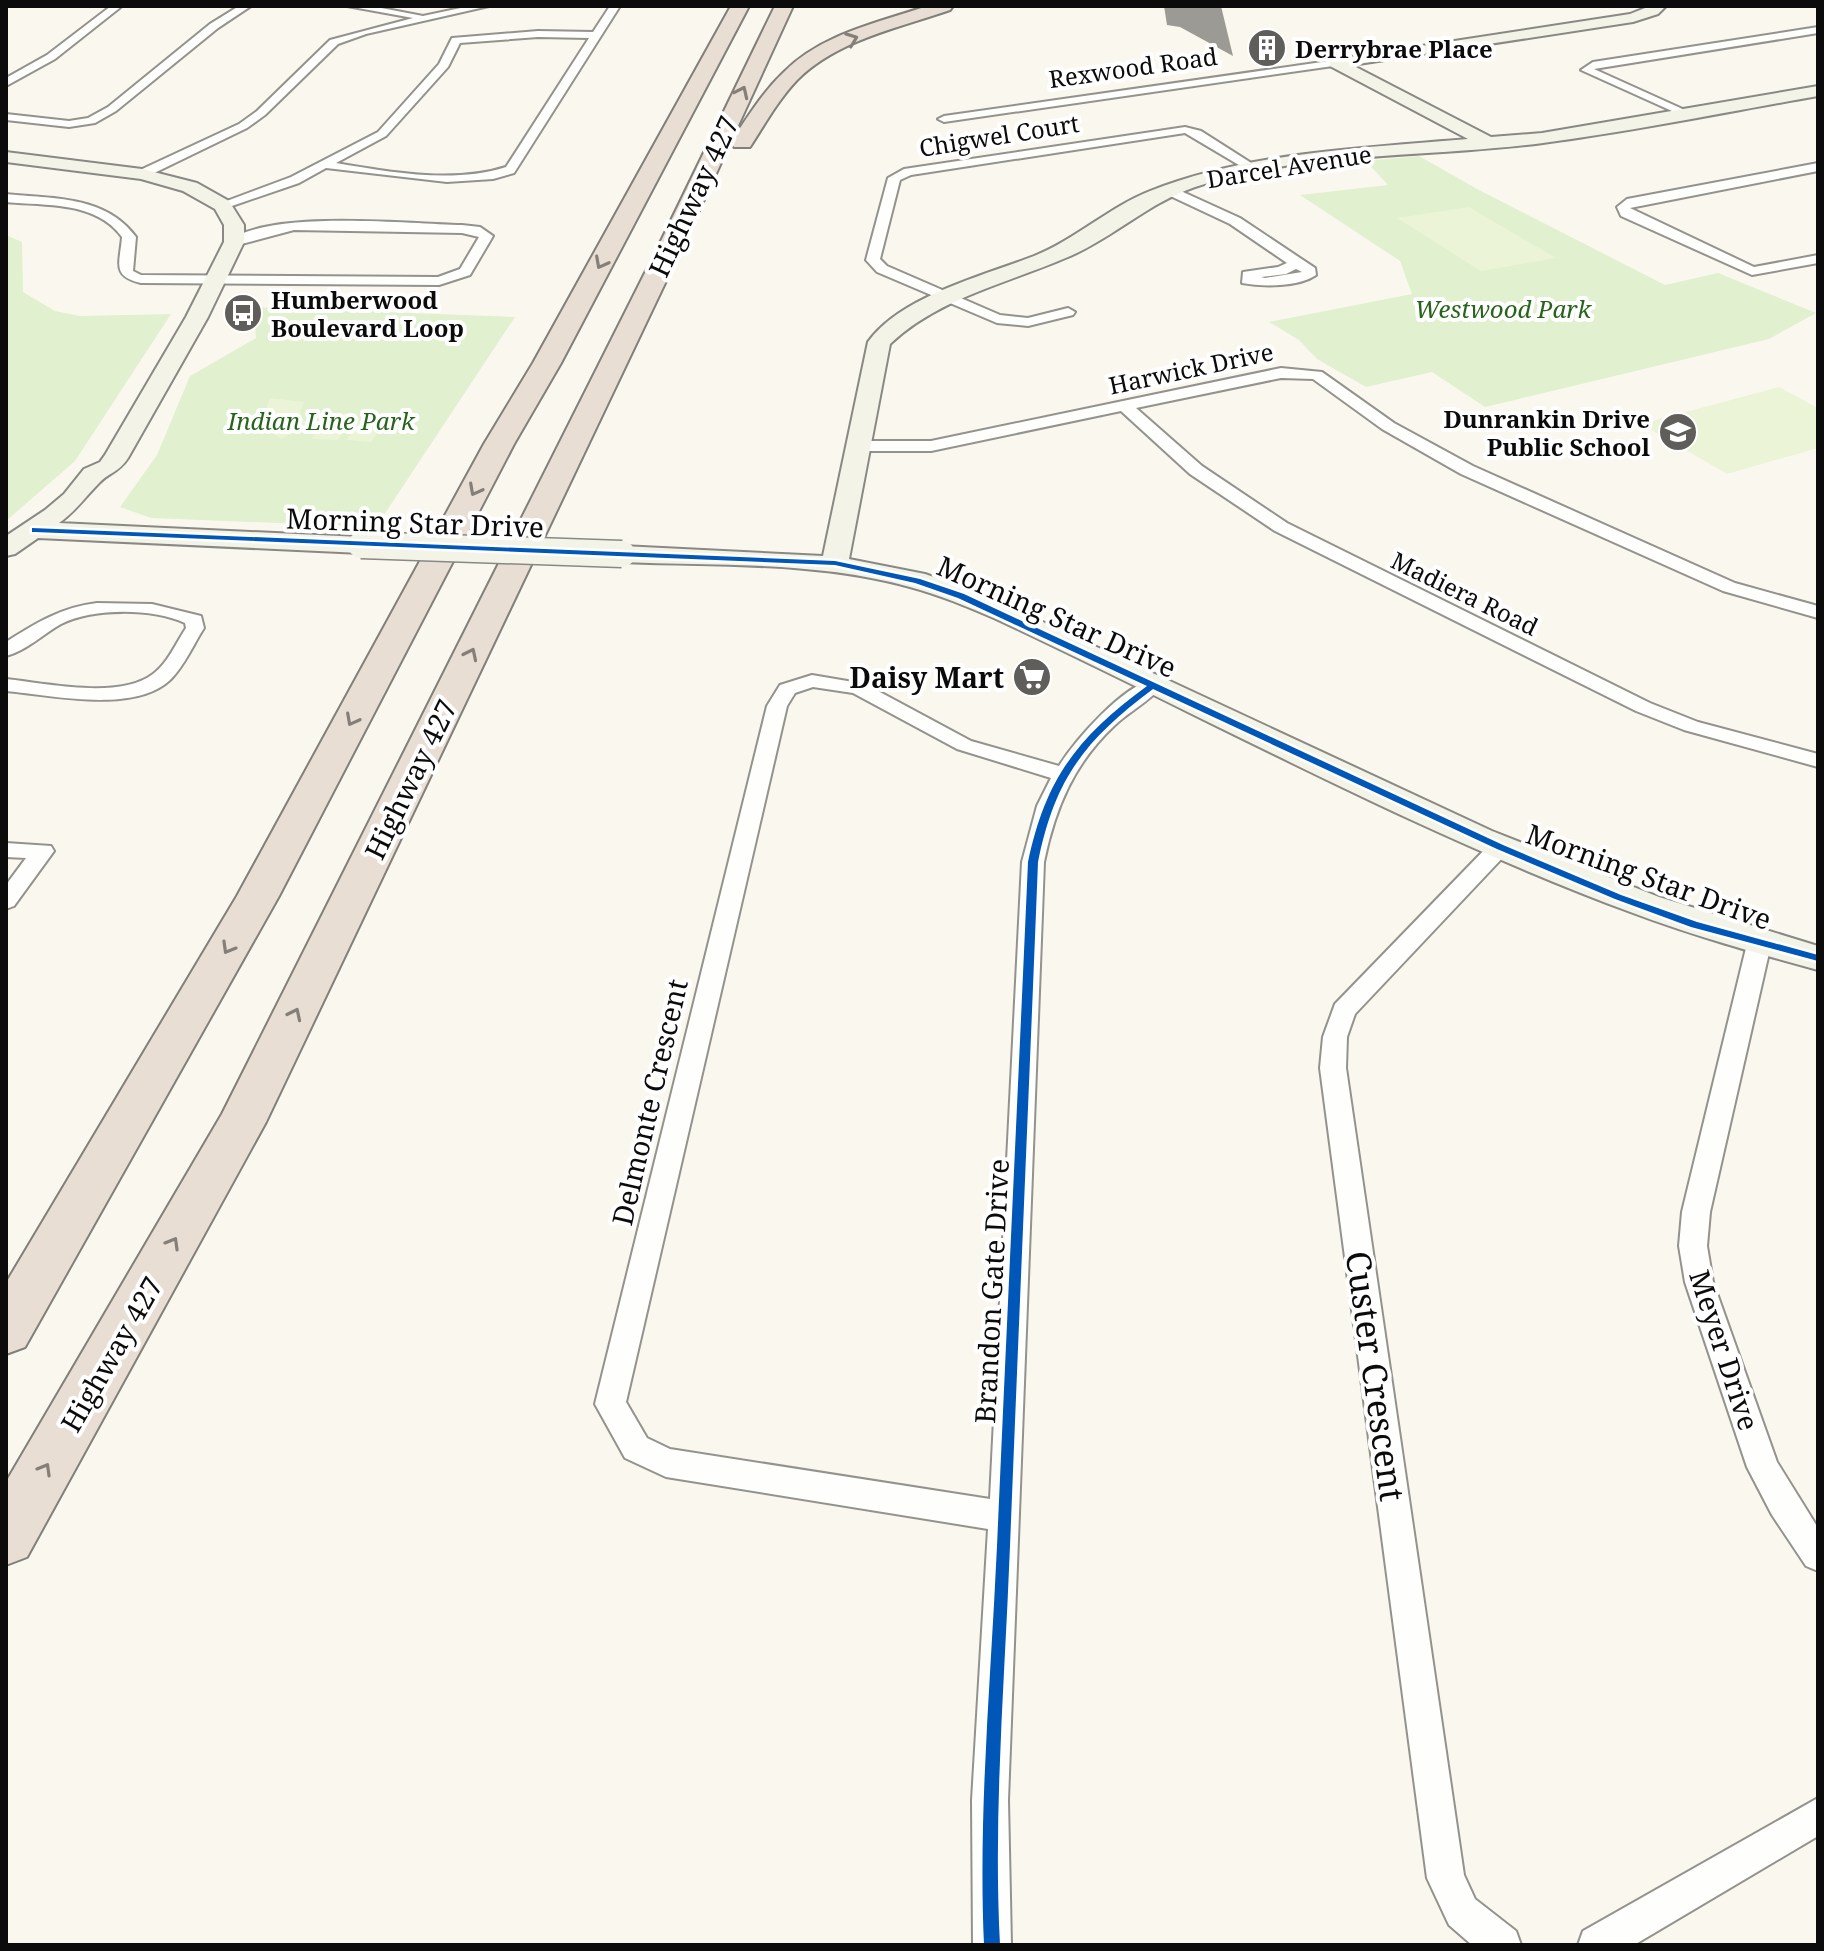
<svg xmlns="http://www.w3.org/2000/svg" width="1824" height="1951" viewBox="0 0 1824 1951" font-family="'Noto Serif',serif">
<style>
.green{fill:#e1f0ce}
.pitch{fill:#ecf4d7}
.building{fill:#9c9a94}
.lines{fill:none;stroke-linecap:round;stroke-linejoin:round}
.street-casing{stroke:#93928d;stroke-width:4}
.secondary-casing{stroke:#898884;stroke-width:4}
.highway-casing{stroke:#807f7a;stroke-width:4}
.street{fill:#fefefc;fill-rule:evenodd}
.secondary{fill:#f4f3e8;fill-rule:evenodd}
.highway{fill:#e9ded3;fill-rule:evenodd}
.secondary-bridge-casing{stroke:#898884;stroke-width:29;stroke-linecap:butt}
.secondary-bridge{stroke:#f4f3e8;stroke-width:26}
.cycleway-casing{stroke:#fff;stroke-width:5}
.cycleway{fill:#0057b8;fill-rule:evenodd}
.oneway{stroke:#857f79}
.labels{text-anchor:middle;dominant-baseline:central;stroke-width:8;stroke-linejoin:round;paint-order:stroke}
.far-poi-label{font-size:24px;font-weight:bold;fill:#0b0b0b;stroke:#fff;text-anchor:start}
.far-street-label{font-size:24px;fill:#0b0b0b;stroke:#fff}
.far-park-label{font-size:24px;font-style:italic;fill:#28631b;stroke:#fff}
.street-label{font-size:28px;fill:#0b0b0b;stroke:#fff}
.poi-label{font-size:28px;font-weight:bold;fill:#0b0b0b;stroke:#fff;text-anchor:end}
.near-street-label{font-size:34px;fill:#0b0b0b;stroke:#fff}
</style>
<rect width="100%" height="100%" fill="#faf8ee"/>
<!-- green -->
<g class="green">
<polygon points="1419,156 1479,190 1665,285 1718,273 1816,313 1769,339 1485,407 1432,372 1366,387 1317,359 1299,340 1269,322 1412,294 1400,261 1300,195 1388,185 1366,161"/>
<polygon points="6,235 22,242 23,292 55,311 80,316 171,314 75,461 6,521"/>
<polygon points="228,306 515,317 376,527 151,518 120,507 157,455 190,376 256,338 254,319"/>
</g>
<!-- pitch -->
<g class="pitch">
<polygon points="1469,207 1556,258 1481,271 1397,218"/>
<polygon points="1779,387 1818,408 1818,448 1727,474 1641,424"/>
<polygon points="270,398 304,402 299,416 309,424 281,439 266,429 262,419"/>
<polygon points="331,413 357,414 338,440 312,439"/>
<polygon points="365,414 390,415 371,442 346,440"/>
</g>
<!-- building -->
<polygon class="building" points="1164,6 1221,6 1233,56 1180,27 1167,25"/>
<g class="lines">
<defs>
<g id="street">
<polygon points="111,6 122,6 55,59 6,86 6,78 47,55"/>
<polygon points="239,6 251,6 218,28 116,111 95,123 69,127 6,120 6,114 69,121 88,118 108,107 210,24"/>
<polygon points="347,6 371,6 423,16 470,6 489,6 366,34 338,44 265,115 247,128 146,177 138,177 138,171 239,124 257,111 330,40 413,18"/>
<path d="M610,6H620L514,173L493,179L447,182L326,168L299,183L226,208L216,205L291,177L378,132L439,64L452,38L538,31L593,32ZM538,37L589,38L506,167C453,184 390,172 336,163L386,136L448,67L460,43Z"/>
<polygon points="1818,27 1818,33 1594,69 1687,111 1689,113 1683,116 1581,70 1593,62"/>
<polygon points="1336,60 1340,61 1340,65 944,122 938,119 944,116"/>
<polygon points="1185,127 1201,131 1259,168 1249,171 1185,133 911,175 900,180 880,259 887,266 1000,315 1028,318 1068,308 1075,312 1073,315 1028,326 997,323 877,272 866,260 888,178 904,169"/>
<polygon points="1818,163 1818,171 1630,208 1754,267 1818,255 1818,263 1752,275 1621,216 1617,207 1627,199"/>
<path d="M1164,187H1172L1240,218L1315,268L1316,275C1299,287 1263,287 1242,283L1243,272L1278,267L1287,263L1230,224L1164,193ZM1296,269L1302,272L1265,278L1261,277L1286,274Z"/>
<path d="M6,194C53,199 105,195 136,237L133,271L141,275L438,277L460,269L479,237L462,233L294,230L234,246L227,242C268,209 408,224 462,225L480,227L493,236L470,275L439,285L141,283C111,276 120,263 122,237C96,201 46,206 6,202Z"/>
<polygon points="1281,368 1322,372 1394,423 1473,466 1735,583 1818,606 1818,618 1723,591 1461,474 1382,429 1313,379 1281,378 1136,408 1202,466 1287,523 1650,703 1698,722 1818,754 1818,767 1684,730 1636,711 1275,531 1190,474 1121,411 931,451 856,451 848,446 856,441 931,441"/>
<path d="M97,603L152,604L201,616L204,628C193,645 185,665 170,680C134,714 50,695 6,691V679C46,683 119,700 153,674C168,663 176,643 186,628L185,623C151,608 93,608 61,624C43,634 26,651 6,656V642C36,623 62,607 97,603Z"/>
<path d="M812,675L865,684L971,741L1059,766C1076,739 1122,687 1153,679L1163,685C1150,701 1130,711 1115,725C1074,763 1055,808 1044,862L1008,1800L1011,1945H973L972,1800L988,1529L666,1477L625,1458L595,1404L767,706L780,685ZM813,687L853,693L957,749L1051,778L1037,806L1022,862L990,1499L670,1449L647,1438L626,1402L787,706L795,693Z"/>
<polygon points="1500,840 1508,842 1511,847 1508,852 1355,1014 1347,1037 1346,1068 1464,1875 1475,1899 1516,1931 1521,1945 1472,1945 1449,1925 1427,1878 1320,1068 1323,1037 1335,1004 1492,842"/>
<polygon points="6,843 51,846 54,851 14,906 6,909 6,885 26,858 6,857"/>
<polygon points="1759,936 1767,938 1771,944 1710,1212 1707,1246 1713,1282 1777,1462 1818,1528 1818,1571 1806,1566 1772,1515 1747,1467 1685,1282 1679,1246 1682,1212 1747,944 1751,938"/>
<polygon points="1818,1798 1818,1836 1634,1945 1578,1945 1583,1931"/>
</g>
<g id="secondary">
<path d="M1650,6H1666L1658,14L1633,22L1352,65L1491,137L1542,133L1818,86V96C1727,112 1635,131 1543,143C1432,158 1302,151 1195,187C1148,203 1113,238 1068,257C1008,283 938,298 890,344L849,559L925,574L985,595L1492,831L1659,897L1818,946V970C1756,953 1694,936 1633,913C1414,832 1208,718 996,619C968,607 940,595 910,587C817,561 717,566 622,562L613,560L609,554L613,548L622,546L823,556L868,342C901,296 983,276 1034,256C1075,240 1109,207 1150,191C1250,152 1362,148 1468,139L1330,66V60L1630,14Z"/>
<path d="M6,152L142,169L197,183L229,201L244,225V242L208,317L128,458C118,473 110,472 100,482C86,496 76,511 59,523L361,537L370,539L374,545L370,551L361,553L38,538L15,554L6,556V536L45,510L64,494L84,469L100,462L105,455L186,317L224,242V225L215,209L183,191L141,179L6,162Z"/>
</g>
<g id="highway">
<polygon points="731,6 749,6 561,363 514,444 279,896 25,1347 6,1354 6,1283 237,896 484,444 533,363"/>
<polygon points="775,6 793,6 686,239 266,1122 27,1557 6,1565 6,1482 222,1114 662,239"/>
<path d="M927,6H953L950,10C898,28 837,40 797,80C778,100 765,124 750,147H734L731,142C747,118 762,93 783,73C821,34 877,23 927,6Z"/>
</g>
</defs>
<!-- street casing -->
<use href="#street" class="street-casing"/>
<!-- secondary casing -->
<use href="#secondary" class="secondary-casing"/>
<!-- highway casing -->
<use href="#highway" class="highway-casing"/>
<!-- street -->
<use href="#street" class="street"/>
<!-- secondary -->
<use href="#secondary" class="secondary"/>
<!-- highway -->
<use href="#highway" class="highway"/>
<defs>
<polyline id="secondary-bridge" points="361,545 622,554"/>
</defs>
<!-- secondary-bridge casing -->
<use href="#secondary-bridge" class="secondary-bridge-casing"/>
<!-- secondary-bridge -->
<use href="#secondary-bridge" class="secondary-bridge"/>
<defs>
<path id="cycleway" d="M32,528L835,561L920,579L964,594L1503,845L1621,895L1697,922L1818,955V961L1691,927L1615,899L1497,849L1153,689C1085,740 1055,778 1038,862C1029,1090 1019,1318 1010,1546C1005,1679 993,1812 1000,1945H984C978,1812 991,1679 997,1546C1007,1318 1018,1090 1028,862C1046,777 1078,737 1147,686L958,598L915,583L835,565L35,532H32Z"/>
</defs>
<!-- cycleway casing -->
<use href="#cycleway" class="cycleway-casing"/>
<!-- cycleway -->
<use href="#cycleway" class="cycleway"/>
</g>
<!-- one-way arrows -->
<defs><path id="oneway-chevron" d="M-2-3.5L2.5 0L-2 3.5" fill="none" stroke-width="1.6" stroke-linecap="round" stroke-linejoin="round" transform="scale(2)"/></defs>
<g class="oneway">
<use href="#oneway-chevron" transform="translate(852 39) rotate(-21)"/>
<use href="#oneway-chevron" transform="translate(742 92) rotate(-65)"/>
<use href="#oneway-chevron" transform="translate(601 263) rotate(118)"/>
<use href="#oneway-chevron" transform="translate(475 490) rotate(118)"/>
<use href="#oneway-chevron" transform="translate(471 654) rotate(-64)"/>
<use href="#oneway-chevron" transform="translate(352 720) rotate(118)"/>
<use href="#oneway-chevron" transform="translate(228 948) rotate(120)"/>
<use href="#oneway-chevron" transform="translate(295 1014) rotate(-64)"/>
<use href="#oneway-chevron" transform="translate(173 1243) rotate(-60)"/>
<use href="#oneway-chevron" transform="translate(45 1469) rotate(-60)"/>
</g>
<!-- icons -->
<defs>
<symbol id="building-disc" viewBox="-11 -11 22 22"><circle r="9.5" fill="#5f5e5a" stroke="#fff"/><path d="M-4-6H4V6H1V3H-1V6H-4ZM-2.5-4.3h1.7v1.8h-1.7ZM.8-4.3h1.7v1.8H.8ZM-2.5-1h1.7V.8h-1.7ZM.8-1h1.7V.8H.8Z" fill="#fff"/></symbol>
<symbol id="bus-disc" viewBox="-11 -11 22 22"><circle r="9.5" fill="#5f5e5a" stroke="#fff"/><path d="M-5-6H5V4H4V6H2V4H-2V6H-4V4H-5ZM-3.5-4V0h7V-4ZM-3.5 1.2v1.5H-2V1.2ZM2 1.2v1.5H3.5V1.2Z" fill="#fff"/></symbol>
<symbol id="school-disc" viewBox="-11 -11 22 22"><circle r="9.5" fill="#5f5e5a" stroke="#fff"/><path d="M0-5L7-2L0 1L-7-2ZM-4 1L0 2.5L4 1V4Q0 6-4 4Z" fill="#fff"/></symbol>
<symbol id="supermarket-disc" viewBox="-11 -11 22 22"><circle r="9.5" fill="#5f5e5a" stroke="#fff"/><path d="M-6-5.5h2.5l.6 2H6L4.5 2H-2.5L-4.4-4H-6ZM-1.5 3.2a1.3 1.3 0 1 0 .1 0ZM3 3.2a1.3 1.3 0 1 0 .1 0Z" fill="#fff"/></symbol>
</defs>
<g fill-rule="evenodd">
<use href="#building-disc" x="1245" y="26" width="44" height="44"/>
<use href="#bus-disc" x="221" y="291" width="44" height="44"/>
<use href="#school-disc" x="1656" y="410" width="44" height="44"/>
<use href="#supermarket-disc" x="1010" y="655" width="44" height="44"/>
</g>
<g class="labels">
<!-- far-poi labels -->
<g class="far-poi-label">
<text x="1295" y="48">Derrybrae Place</text>
<text x="271" y="299">Humberwood<tspan x="271" dy="28">Boulevard Loop</tspan></text>
<text x="1650" y="418" text-anchor="end">Dunrankin Drive<tspan x="1650" dy="28">Public School</tspan></text>
</g>
<!-- far-street labels -->
<g class="far-street-label">
<text transform="translate(1133 67) rotate(-8)">Rexwood Road</text>
<text transform="translate(999 135) rotate(-9)">Chigwel Court</text>
<text transform="translate(1289 166) rotate(-9)">Darcel Avenue</text>
<text transform="translate(1191 368) rotate(-12)">Harwick Drive</text>
<text transform="translate(1465 593) rotate(26)">Madiera Road</text>
</g>
<!-- far-park labels -->
<g class="far-park-label">
<text x="1503" y="308">Westwood Park</text>
<text x="321" y="420">Indian Line Park</text>
</g>
<!-- street labels -->
<g class="street-label">
<text transform="translate(693 196) rotate(-65)">Highway 427</text>
<text transform="translate(415 522) rotate(2)">Morning Star Drive</text>
<text transform="translate(1057 616) rotate(24)">Morning Star Drive</text>
<text transform="translate(410 779) rotate(-64)">Highway 427</text>
<text transform="translate(1649 876) rotate(20)">Morning Star Drive</text>
<text transform="translate(649 1102) rotate(-77)">Delmonte Crescent</text>
<text transform="translate(991 1291) rotate(-87)">Brandon Gate Drive</text>
<text transform="translate(1725 1350) rotate(72)">Meyer Drive</text>
<text transform="translate(111 1354) rotate(-60)">Highway 427</text>
</g>
<!-- poi labels -->
<g class="poi-label">
<text x="1004" y="677">Daisy Mart</text>
</g>
<!-- near-street labels -->
<g class="near-street-label">
<text transform="translate(1376 1376) rotate(82)">Custer Crescent</text>
</g>
</g>
<!-- border -->
<rect width="1824" height="1951" fill="none" stroke="#0b0b0b" stroke-width="16"/>
</svg>
